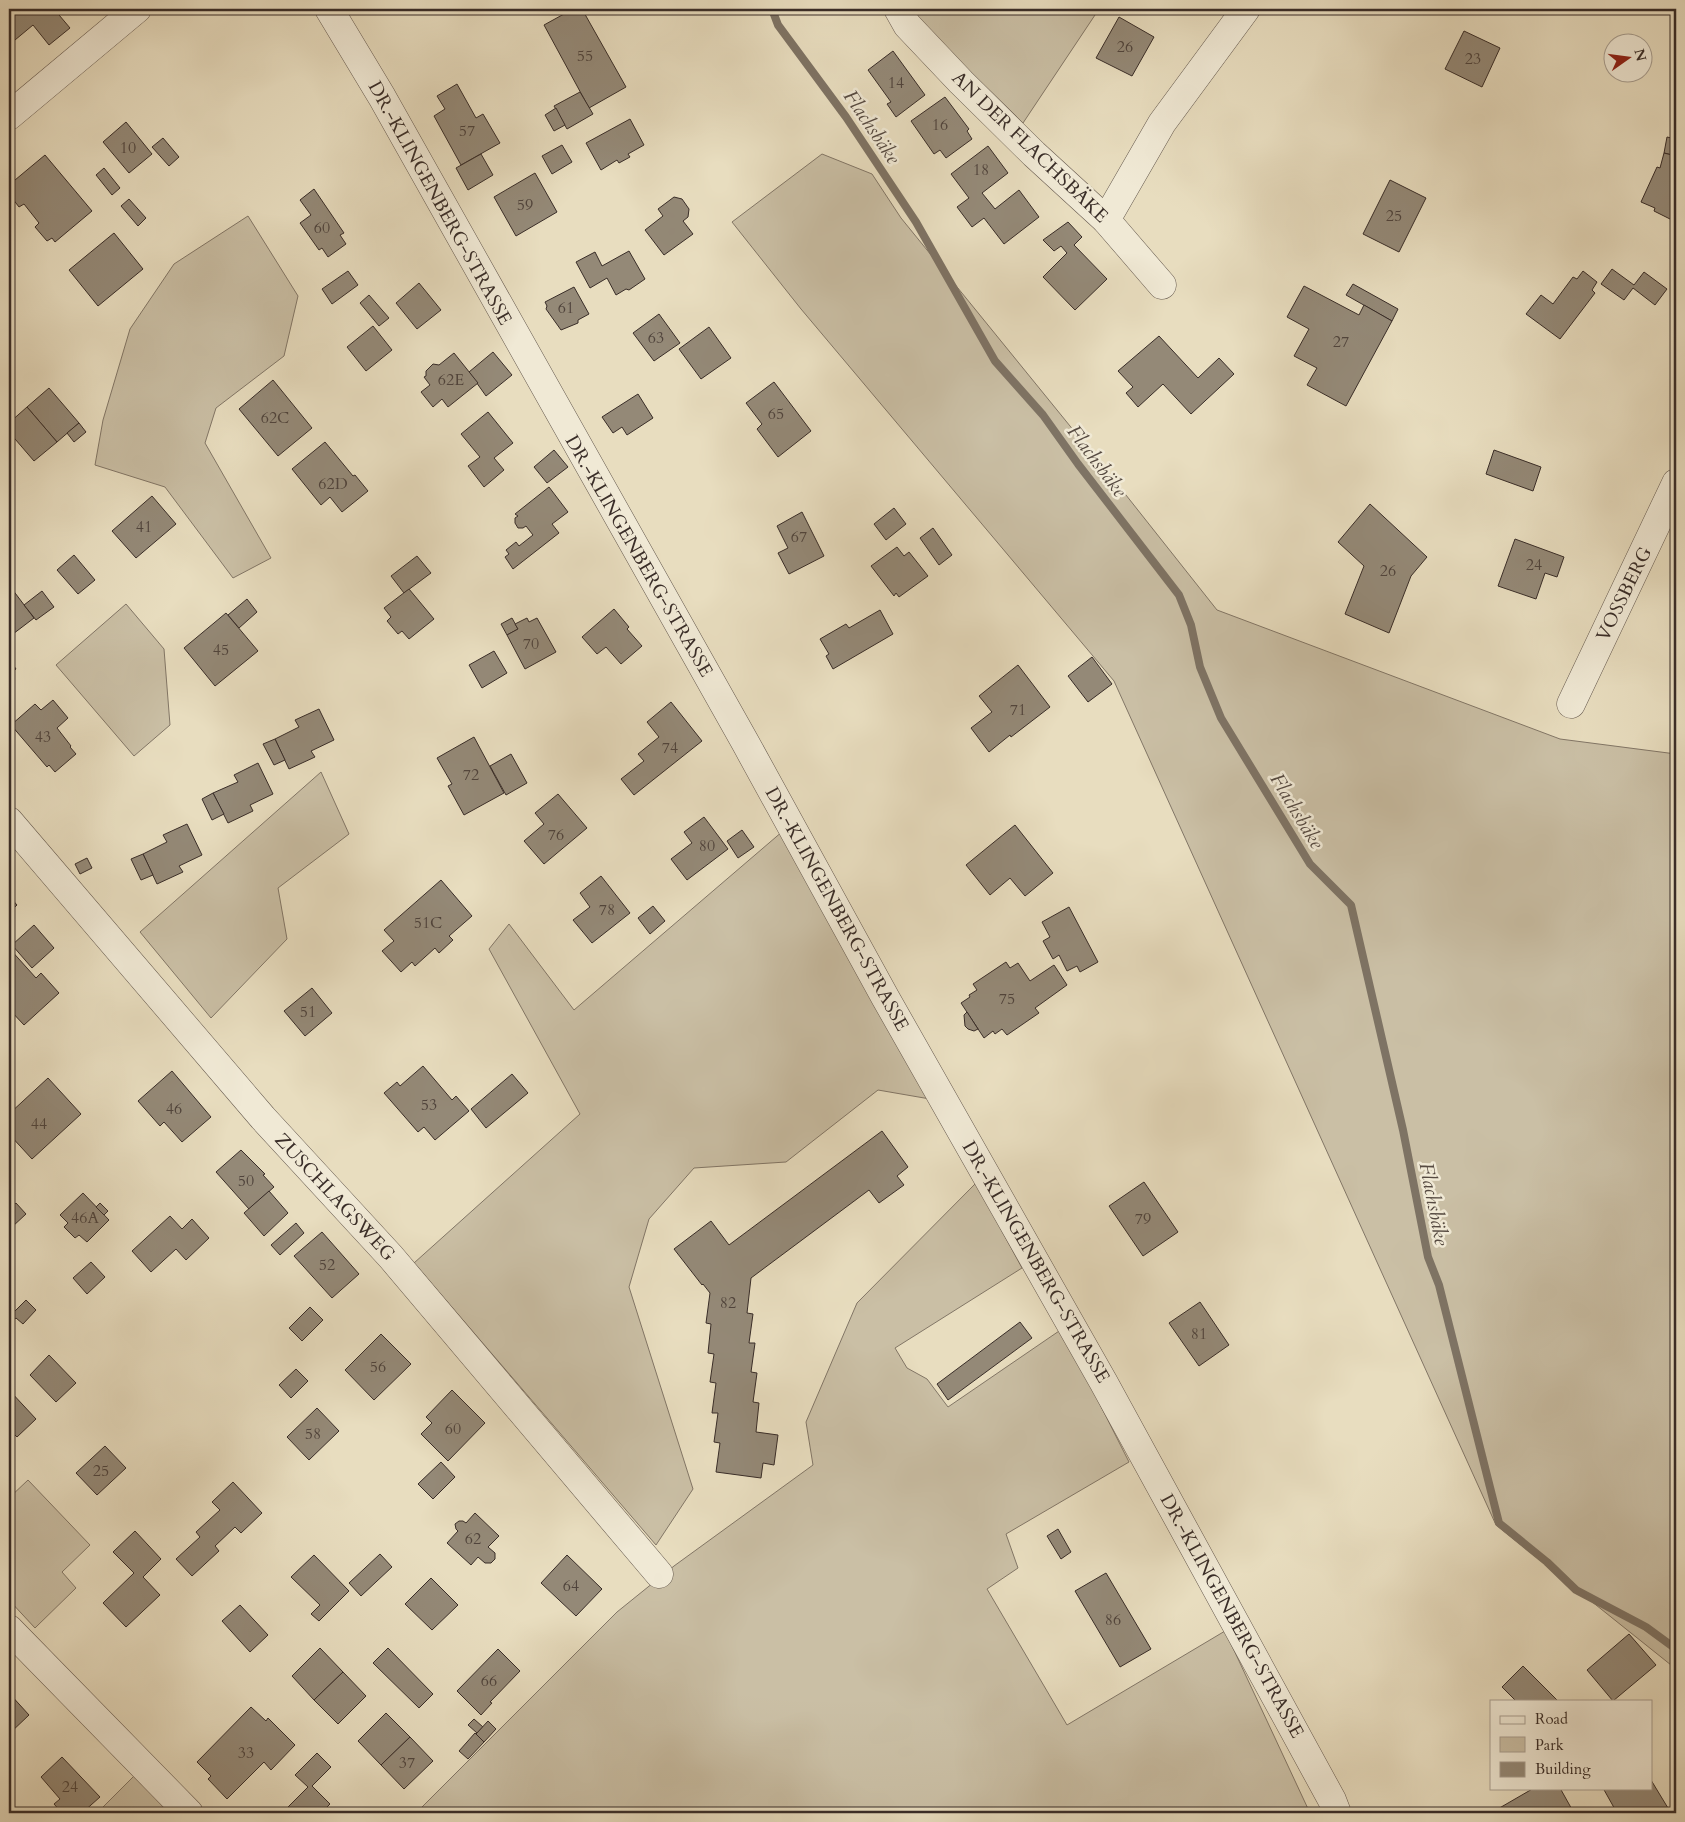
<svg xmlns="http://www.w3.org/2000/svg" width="1685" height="1822" viewBox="0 0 1685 1822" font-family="Cardo,serif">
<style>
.green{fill:#cabfa5;stroke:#827666}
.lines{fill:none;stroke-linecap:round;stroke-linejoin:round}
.stream{stroke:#7e7364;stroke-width:8}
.building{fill:#948977;stroke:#392d28}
.minor-casing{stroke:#65594e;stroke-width:29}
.minor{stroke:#f0e9d5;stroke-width:28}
.labels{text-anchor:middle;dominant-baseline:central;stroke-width:5;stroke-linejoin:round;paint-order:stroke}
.number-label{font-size:16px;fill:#50443c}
.street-label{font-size:19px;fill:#392d28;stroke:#f0e9d5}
.water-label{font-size:20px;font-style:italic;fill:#564a41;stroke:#f0e9d5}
</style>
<rect width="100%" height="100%" fill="#e8ddbf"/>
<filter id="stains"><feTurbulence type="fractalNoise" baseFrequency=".004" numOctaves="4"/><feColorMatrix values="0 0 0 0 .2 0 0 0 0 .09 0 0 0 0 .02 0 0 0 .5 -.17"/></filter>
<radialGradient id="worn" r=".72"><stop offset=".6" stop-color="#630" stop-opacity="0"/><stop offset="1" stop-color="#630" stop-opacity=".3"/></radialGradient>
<!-- green -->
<g class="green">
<polygon points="908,9 1099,9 1023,123 913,16"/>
<polygon points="822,154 872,174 901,218 1122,490 1217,610 1560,739 1676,754 1676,1669 1496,1525 1114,681 801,309 732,222"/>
<polygon points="248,216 298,296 284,356 216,408 205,443 271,558 233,578 165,487 95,465 103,420 130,329 174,264"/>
<polygon points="126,604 164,649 170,725 134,756 56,665"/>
<polygon points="321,772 349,834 278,888 287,939 211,1018 140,932"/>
<polygon points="783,831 930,1099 878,1090 786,1162 694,1168 649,1219 629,1287 693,1489 656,1545 414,1263 580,1114 489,949 509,924 574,1010"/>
<polygon points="976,1183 1022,1268 895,1348 907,1368 927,1379 948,1407 1062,1329 1129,1462 1006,1534 1018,1568 987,1589 1067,1725 1225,1631 1310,1813 416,1813 617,1612 674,1566 813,1465 806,1422 857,1303"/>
<polygon points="28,1480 90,1545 62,1572 76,1588 35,1628 9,1600 9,1498"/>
<polygon points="137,1773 176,1813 97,1813"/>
</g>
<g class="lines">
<!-- stream -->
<polyline class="stream" points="772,9 778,25 846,117 916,222 995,361 1043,415 1078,464 1179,595 1191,625 1200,667 1221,718 1310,864 1351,905 1403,1130 1428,1257 1439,1285 1499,1523 1547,1562 1576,1590 1646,1627 1676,1649"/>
</g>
<!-- building -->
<g class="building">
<polygon points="9,9 54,9 70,28 49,45 33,25 9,45"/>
<polygon points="573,9 582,9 626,87 589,108 544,25"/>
<polygon points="1119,17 1154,37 1132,76 1096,58"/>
<polygon points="1464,31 1500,48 1482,87 1445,69"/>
<polygon points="893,51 925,95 896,117 887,104 891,102 868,70"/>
<polygon points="457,84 476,118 483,114 500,143 461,165 434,116 445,109 437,96"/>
<polygon points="580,92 593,114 567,129 554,106"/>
<polygon points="945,97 969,129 967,131 972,139 946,158 940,150 934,154 911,121"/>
<polygon points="556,108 565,125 554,131 545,115"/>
<polygon points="630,119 644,145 628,154 630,157 619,163 617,160 601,170 586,143"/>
<polygon points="126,122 152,154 129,173 103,142"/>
<polygon points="1667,137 1676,139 1676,156 1664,153"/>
<polygon points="163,138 179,157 169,166 152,147"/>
<polygon points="562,145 572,162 552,174 542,156"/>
<polygon points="988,146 1008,173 982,193 995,209 1019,190 1039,217 1004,244 984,218 972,227 957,207 969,198 951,174"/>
<polygon points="1664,153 1676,156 1676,222 1654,211 1655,208 1641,202 1657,167 1660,168"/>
<polygon points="481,154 493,175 468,190 456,168"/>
<polygon points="45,155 92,211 55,242 52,238 47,241 35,227 39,223 24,204 19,207 9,194 9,192 12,189 9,185"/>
<polygon points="104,168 120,188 112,195 96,175"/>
<polygon points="535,173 557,212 516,236 494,197"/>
<polygon points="1390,180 1426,198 1399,252 1363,234"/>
<polygon points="314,189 344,233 340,235 346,244 328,257 322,248 319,250 300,223 311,215 300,200"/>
<polygon points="674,197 682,199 689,209 688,217 683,221 693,234 664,255 645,230 663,216 658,209"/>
<polygon points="129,199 146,218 138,226 121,206"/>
<polygon points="1068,222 1082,237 1074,245 1107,279 1075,310 1043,277 1067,253 1061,246 1054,251 1043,240"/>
<polygon points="114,233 143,269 98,306 69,270"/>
<polygon points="629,251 645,279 629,290 626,289 616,295 607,278 590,288 576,262 595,252 602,266"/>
<polygon points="1612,269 1634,285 1644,272 1667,289 1655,305 1633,288 1624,300 1601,284"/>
<polygon points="348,271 358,285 332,304 322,289"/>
<polygon points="1583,271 1597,282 1592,290 1595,293 1560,339 1526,314 1541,295 1553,304 1573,277 1577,279"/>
<polygon points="419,283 441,310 417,329 396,303"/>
<polygon points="1353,284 1398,309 1392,321 1346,295"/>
<polygon points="1304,286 1359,315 1364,305 1392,321 1346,406 1307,385 1317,368 1294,356 1309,329 1287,317"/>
<polygon points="574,287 589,314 578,320 578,323 561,330 546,309 547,306 545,302"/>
<polygon points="369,295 389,318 379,326 360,303"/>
<polygon points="659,314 680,343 654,361 633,333"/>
<polygon points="373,326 392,350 366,371 347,347"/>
<polygon points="709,327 731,358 701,379 679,349"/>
<polygon points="1159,336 1198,378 1219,358 1234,374 1191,414 1163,384 1138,407 1126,393 1133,387 1118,371"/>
<polygon points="493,352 512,375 486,396 469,372"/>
<polygon points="454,353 478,383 448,407 442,399 433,407 421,392 430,385 424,377 426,376 426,371 433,364 439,365"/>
<polygon points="273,380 312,428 278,456 239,409"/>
<polygon points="774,382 811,431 778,457 757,429 762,424 746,403"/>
<polygon points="49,388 79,423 57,442 27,407"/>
<polygon points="638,394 653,418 627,435 622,427 613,433 602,417"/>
<polygon points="27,407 57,442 34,461 9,432 9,423"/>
<polygon points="488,412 513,443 494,458 504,470 484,487 468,466 480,457 461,434"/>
<polygon points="79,423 86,432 74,442 67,433"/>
<polygon points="325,442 353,476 355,475 368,491 342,512 330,497 321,505 292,469"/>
<polygon points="554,450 568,467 547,483 534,467"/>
<polygon points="1494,450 1541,467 1533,491 1486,474"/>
<polygon points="549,487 568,512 552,524 559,533 513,569 505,557 509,554 506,550 516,542 519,546 533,535 526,526 523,528 518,528 515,523 515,518 518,516 515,514"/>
<polygon points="152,496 176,524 136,558 112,531"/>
<polygon points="1370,504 1427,557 1411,576 1389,633 1345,614 1364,566 1338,542"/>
<polygon points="894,508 906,524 886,540 874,524"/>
<polygon points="802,512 824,556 789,574 778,553 788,548 777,526"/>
<polygon points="933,528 952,555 939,565 920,538"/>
<polygon points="1515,539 1564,557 1557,577 1545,573 1536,599 1498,586"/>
<polygon points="897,547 904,556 909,552 928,576 899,597 896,593 894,596 871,566"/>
<polygon points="74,555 95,580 78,594 57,570"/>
<polygon points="417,556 431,573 404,593 391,576"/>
<polygon points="9,585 34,618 9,637"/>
<polygon points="409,589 434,619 409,639 402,631 398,634 387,621 391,617 384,608"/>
<polygon points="42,591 54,607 36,620 24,605"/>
<polygon points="247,599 257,612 239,628 228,615"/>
<polygon points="614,609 629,627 627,629 642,646 621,664 606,647 597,654 582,637"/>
<polygon points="880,610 893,634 833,669 826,656 829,654 820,639 846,624 849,628"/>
<polygon points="226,613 258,651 215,686 184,648"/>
<polygon points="512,618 518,629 507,635 501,624"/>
<polygon points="527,618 529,622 537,618 556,652 525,669 507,635 518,629 515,624"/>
<polygon points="494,651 507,673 482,688 469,665"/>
<polygon points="1092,657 1112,684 1088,702 1068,676"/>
<polygon points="9,659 16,669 9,674"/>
<polygon points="1018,665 1050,707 1011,737 1010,735 989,752 971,728 992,712 979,696"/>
<polygon points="53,700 68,718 57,728 71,746 70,747 76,754 55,772 49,765 47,767 11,725 35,704 41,710"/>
<polygon points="671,702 702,741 634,795 621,779 644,761 638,754 659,737 647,722"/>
<polygon points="319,709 334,740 311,751 315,757 289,769 275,739 299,727 295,720"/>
<polygon points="474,737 504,793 464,815 448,786 452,784 437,758"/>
<polygon points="275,739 285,760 274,765 263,744"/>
<polygon points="511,754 527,783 506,795 490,766"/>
<polygon points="258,763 273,794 250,805 253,811 228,823 213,793 238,782 234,775"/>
<polygon points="213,793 224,814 212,820 202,799"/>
<polygon points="558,794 587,828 544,864 524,841 544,824 535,813"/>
<polygon points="704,817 728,849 687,880 671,859 692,843 684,832"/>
<polygon points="187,824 202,855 179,866 183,872 157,884 143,854 167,842 163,835"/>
<polygon points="1015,825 1053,873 1025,896 1010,878 990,895 966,865"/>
<polygon points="742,830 754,847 738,858 727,841"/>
<polygon points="143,854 153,875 141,880 131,859"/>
<polygon points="87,858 92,868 80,874 75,864"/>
<polygon points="601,876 630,913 592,943 573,920 590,907 580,893"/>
<polygon points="441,880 472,916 449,936 453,940 439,953 435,948 415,966 412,962 401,972 382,951 394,941 384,930"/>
<polygon points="9,896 17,905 9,913"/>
<polygon points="653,906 665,921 650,934 638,918"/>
<polygon points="1069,907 1098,962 1080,972 1077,966 1067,971 1059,955 1053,959 1043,941 1050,937 1042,922"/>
<polygon points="34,925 54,948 32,968 12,945"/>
<polygon points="9,948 36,978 41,973 59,993 24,1025 9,1009"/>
<polygon points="1006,962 1010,968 1018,963 1030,981 1054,965 1067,985 1035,1008 1039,1013 1007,1035 1002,1029 995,1034 993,1031 984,1038 961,1003 970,997 969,995 977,990 973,984"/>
<polygon points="312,988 332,1013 305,1036 284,1011"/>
<polygon points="967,1012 978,1029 974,1031 968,1029 965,1026 964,1015"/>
<polygon points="423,1066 452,1100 456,1096 469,1111 435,1140 424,1127 418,1132 384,1093 397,1082 400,1086"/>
<polygon points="172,1071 211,1117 182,1142 164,1122 160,1126 138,1101"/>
<polygon points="512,1074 528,1093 486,1128 471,1109"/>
<polygon points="48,1078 81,1114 32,1159 9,1134 9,1114"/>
<polygon points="882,1131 908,1167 897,1176 904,1185 879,1203 869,1190 751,1278 747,1313 753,1314 749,1343 755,1343 751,1372 757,1373 753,1402 759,1403 756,1432 778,1435 774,1465 763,1463 761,1478 716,1472 720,1443 714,1442 718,1413 712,1413 716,1383 710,1382 714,1354 708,1353 711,1324 706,1323 710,1293 703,1284 702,1285 674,1249 711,1221 729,1245"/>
<polygon points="241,1150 265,1174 263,1175 274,1187 249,1209 216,1172"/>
<polygon points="1144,1182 1178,1232 1143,1256 1109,1206"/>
<polygon points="269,1191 288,1213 264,1236 244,1213"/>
<polygon points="83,1193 109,1220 87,1242 79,1235 75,1238 64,1227 68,1223 60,1215"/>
<polygon points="16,1203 26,1214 12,1227 9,1224 9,1209"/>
<polygon points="100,1203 108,1211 104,1215 96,1207"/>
<polygon points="170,1216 182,1229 192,1219 209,1238 186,1260 176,1249 151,1272 132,1251"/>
<polygon points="296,1223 304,1233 280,1255 271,1245"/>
<polygon points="322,1232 359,1274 332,1298 294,1256"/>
<polygon points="91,1262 105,1277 87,1294 73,1278"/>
<polygon points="26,1300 36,1310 23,1324 16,1318 9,1324 9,1302 15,1311"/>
<polygon points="1200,1302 1229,1345 1199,1366 1169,1323"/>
<polygon points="310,1307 323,1320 302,1341 289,1328"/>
<polygon points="1020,1322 1032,1338 948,1400 937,1384"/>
<polygon points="381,1334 411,1364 374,1400 345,1370"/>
<polygon points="49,1355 76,1383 56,1402 30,1375"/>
<polygon points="296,1369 308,1381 291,1398 279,1385"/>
<polygon points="452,1390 485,1423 448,1461 421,1434 432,1423 426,1417"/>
<polygon points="10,1391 36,1419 17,1437 9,1429"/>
<polygon points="317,1408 339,1431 309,1460 287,1437"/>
<polygon points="105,1446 126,1468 97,1495 76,1473"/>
<polygon points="441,1462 455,1477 433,1499 418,1484"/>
<polygon points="233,1482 262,1513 241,1533 235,1527 215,1546 219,1551 192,1576 176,1559 200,1537 196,1532 220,1510 212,1502"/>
<polygon points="475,1513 499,1536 488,1547 495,1553 495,1559 491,1563 485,1563 478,1557 471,1565 447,1543 458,1531 456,1529 455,1524 459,1521 463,1521 466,1523"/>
<polygon points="1058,1529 1071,1552 1061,1559 1047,1536"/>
<polygon points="135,1531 161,1559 143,1577 160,1595 126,1627 103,1603 134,1573 113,1552"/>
<polygon points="380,1554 392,1567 361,1596 349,1583"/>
<polygon points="314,1555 349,1591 319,1621 311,1614 320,1605 291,1577"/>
<polygon points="567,1555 602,1589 576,1616 541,1583"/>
<polygon points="1106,1573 1151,1649 1120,1667 1075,1591"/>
<polygon points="431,1578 458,1605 432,1630 405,1604"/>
<polygon points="240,1605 268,1635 250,1652 222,1621"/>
<polygon points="1629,1634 1656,1665 1613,1701 1587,1670"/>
<polygon points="320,1648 343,1672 314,1700 292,1676"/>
<polygon points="388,1648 433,1694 419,1708 373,1663"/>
<polygon points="498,1649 520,1671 490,1702 492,1703 481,1715 457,1691"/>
<polygon points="1523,1666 1558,1701 1516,1701 1502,1687"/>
<polygon points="343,1672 366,1696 338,1724 314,1700"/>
<polygon points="9,1693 29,1715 9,1734"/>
<polygon points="251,1707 266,1721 268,1718 295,1745 271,1770 264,1762 227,1799 208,1779 211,1776 197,1762"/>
<polygon points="386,1713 410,1737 381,1765 358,1741"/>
<polygon points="474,1719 483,1727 477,1733 468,1725"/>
<polygon points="488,1721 496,1729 484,1742 476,1734"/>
<polygon points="475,1733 484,1742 468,1759 459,1751"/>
<polygon points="410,1737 433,1761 404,1789 381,1765"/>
<polygon points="317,1753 331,1767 312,1786 330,1804 326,1808 331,1813 285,1813 283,1812 308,1787 295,1775"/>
<polygon points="62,1757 100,1797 82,1813 62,1813 54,1804 60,1799 41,1777"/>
<polygon points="1651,1780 1671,1813 1617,1813 1603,1788 1651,1788"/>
<polygon points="1534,1788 1560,1788 1574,1813 1498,1813 1496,1810"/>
</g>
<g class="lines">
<defs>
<g id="minor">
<polyline points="329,9 382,97 745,742 885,997 1104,1383 1332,1800 1337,1813"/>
<polyline points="898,9 907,25 961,82 1034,154 1106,220 1162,285"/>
<polyline points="9,116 137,9"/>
<polyline points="1106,220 1162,123 1246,9"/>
<polyline points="1571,704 1676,483"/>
<polyline points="9,821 263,1118 391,1257 659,1574"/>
<polyline points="9,1629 189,1813"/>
</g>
</defs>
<!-- minor casing -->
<use href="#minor" class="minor-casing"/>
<!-- minor -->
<use href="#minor" class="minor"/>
</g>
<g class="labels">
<!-- number labels -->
<g class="number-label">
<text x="1125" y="47">26</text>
<text x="585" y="56">55</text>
<text x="1473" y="59">23</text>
<text x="896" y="83">14</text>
<text x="940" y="125">16</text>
<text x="467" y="131">57</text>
<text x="128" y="148">10</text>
<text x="981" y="170">18</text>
<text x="525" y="205">59</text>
<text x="1394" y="216">25</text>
<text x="322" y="228">60</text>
<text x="566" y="308">61</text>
<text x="656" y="338">63</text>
<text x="1341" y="342">27</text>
<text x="451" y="380">62E</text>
<text x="776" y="414">65</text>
<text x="275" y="418">62C</text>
<text x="333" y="484">62D</text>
<text x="144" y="527">41</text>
<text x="799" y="537">67</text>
<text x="1534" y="565">24</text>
<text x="1388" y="571">26</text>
<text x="531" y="644">70</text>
<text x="221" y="650">45</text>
<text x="1018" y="710">71</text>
<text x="43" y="737">43</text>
<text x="670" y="748">74</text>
<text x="471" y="775">72</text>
<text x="556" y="835">76</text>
<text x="707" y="846">80</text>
<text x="607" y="910">78</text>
<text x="428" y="923">51C</text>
<text x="1007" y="999">75</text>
<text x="308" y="1012">51</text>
<text x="429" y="1105">53</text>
<text x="174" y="1109">46</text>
<text x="39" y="1124">44</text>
<text x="246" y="1181">50</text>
<text x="85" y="1218">46A</text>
<text x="1143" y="1219">79</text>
<text x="327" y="1265">52</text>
<text x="728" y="1303">82</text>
<text x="1199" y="1334">81</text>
<text x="378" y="1367">56</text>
<text x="453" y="1429">60</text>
<text x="313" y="1434">58</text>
<text x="101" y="1471">25</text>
<text x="473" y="1539">62</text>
<text x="571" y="1586">64</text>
<text x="1113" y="1620">86</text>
<text x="489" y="1681">66</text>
<text x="246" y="1753">33</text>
<text x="407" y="1763">37</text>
<text x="70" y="1787">24</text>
</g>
<!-- street labels -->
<g class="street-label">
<text transform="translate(1030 147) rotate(44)">AN DER FLACHSBÄKE</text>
<text transform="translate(440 203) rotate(61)">DR.-KLINGENBERG-STRASSE</text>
<text transform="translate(639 556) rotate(60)">DR.-KLINGENBERG-STRASSE</text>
<text transform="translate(1624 594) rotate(-64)">VOSSBERG</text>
<text transform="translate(837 909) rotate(61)">DR.-KLINGENBERG-STRASSE</text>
<text transform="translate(335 1197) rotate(47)">ZUSCHLAGSWEG</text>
<text transform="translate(1036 1262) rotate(60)">DR.-KLINGENBERG-STRASSE</text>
<text transform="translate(1232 1616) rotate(61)">DR.-KLINGENBERG-STRASSE</text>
</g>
<!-- water labels -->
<g class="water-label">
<text transform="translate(872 127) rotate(56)">Flachsbäke</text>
<text transform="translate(1097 461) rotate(53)">Flachsbäke</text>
<text transform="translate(1297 811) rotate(59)">Flachsbäke</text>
<text transform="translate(1434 1204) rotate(79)">Flachsbäke</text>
</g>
</g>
<!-- margin -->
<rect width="1685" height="1822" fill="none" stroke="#e8ddbf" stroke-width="30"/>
<rect x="10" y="10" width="1665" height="1802" fill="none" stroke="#392d28" stroke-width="2.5"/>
<rect x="15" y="15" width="1655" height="1792" fill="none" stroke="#392d28"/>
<!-- legend -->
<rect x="1490" y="1700" width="162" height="90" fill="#f0e9d5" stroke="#a79e90"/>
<rect x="1500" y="1716" width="25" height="8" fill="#f0e9d5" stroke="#a79e90"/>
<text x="1535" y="1724" font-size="15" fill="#392d28">Road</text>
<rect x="1500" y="1737" width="25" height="15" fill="#cabfa5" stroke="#a79e90"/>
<text x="1535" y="1750" font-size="15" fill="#392d28">Park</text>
<rect x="1500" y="1762" width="25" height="15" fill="#948977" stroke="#a79e90"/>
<text x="1535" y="1774" font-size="15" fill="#392d28">Building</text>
<!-- north arrow -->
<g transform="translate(1628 58) rotate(76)"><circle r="24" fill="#f0e9d5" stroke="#a79e90"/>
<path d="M0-4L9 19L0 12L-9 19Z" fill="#8f2418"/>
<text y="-8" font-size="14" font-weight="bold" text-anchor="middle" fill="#392d28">N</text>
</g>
<rect width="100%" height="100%" filter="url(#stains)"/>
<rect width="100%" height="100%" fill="url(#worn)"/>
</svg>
